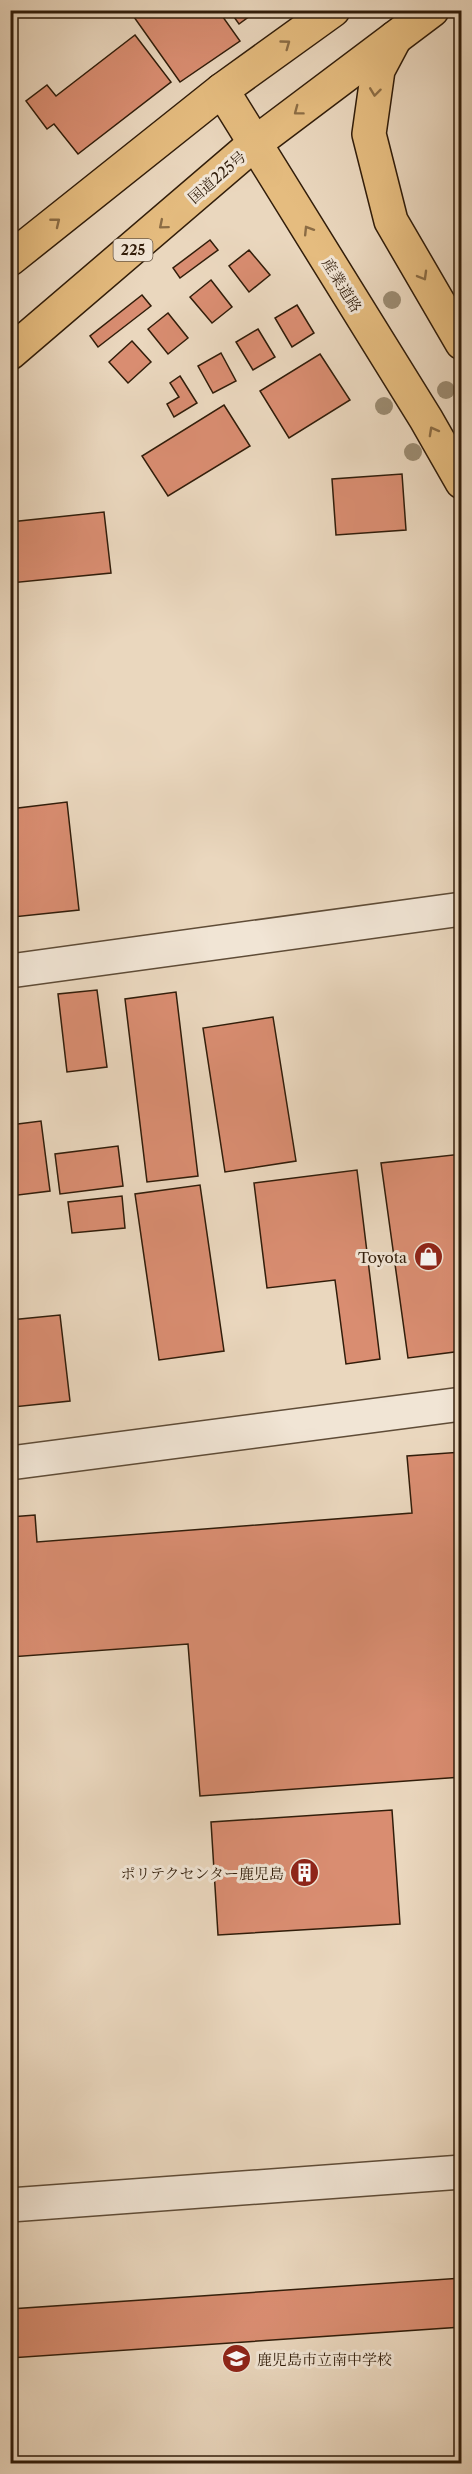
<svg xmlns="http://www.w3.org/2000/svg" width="472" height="2474" viewBox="0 0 472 2474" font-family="'Libre Caslon Text','Noto Serif JP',serif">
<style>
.building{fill:#d98d71;stroke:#311d0a;stroke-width:1.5}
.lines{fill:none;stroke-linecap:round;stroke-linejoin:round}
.minor-casing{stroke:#5f4c37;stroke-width:36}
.major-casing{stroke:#311d0a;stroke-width:36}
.highway-casing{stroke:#311d0a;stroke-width:36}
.minor{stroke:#f1e5d5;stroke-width:33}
.major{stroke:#e5bc7f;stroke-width:33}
.highway{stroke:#e5bc7f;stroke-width:33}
.tree{fill:#9b8b71}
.oneway{stroke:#8b6c44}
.labels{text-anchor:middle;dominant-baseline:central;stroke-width:6;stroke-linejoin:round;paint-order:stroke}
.shield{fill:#f1e5d5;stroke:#6b5947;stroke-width:1.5}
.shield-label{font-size:14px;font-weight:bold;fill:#311d0a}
.street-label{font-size:15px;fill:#311d0a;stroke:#f1e5d5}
.poi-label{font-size:15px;fill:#311d0a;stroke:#f1e5d5;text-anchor:end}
</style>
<rect width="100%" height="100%" fill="#ead7be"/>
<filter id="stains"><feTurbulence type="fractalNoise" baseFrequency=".00333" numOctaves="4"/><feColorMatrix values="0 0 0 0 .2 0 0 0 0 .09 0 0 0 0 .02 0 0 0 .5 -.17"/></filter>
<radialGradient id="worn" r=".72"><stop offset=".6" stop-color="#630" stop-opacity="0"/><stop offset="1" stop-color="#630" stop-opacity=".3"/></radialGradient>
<!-- building -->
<g class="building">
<polygon points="129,10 218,10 240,41 180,82"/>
<polygon points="229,10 258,10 239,24"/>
<polygon points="135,35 171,82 78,154 54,124 47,129 26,101 47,85 56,96"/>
<polygon points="210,240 218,250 180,278 173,268"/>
<polygon points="249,250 270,275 249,292 229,266"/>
<polygon points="211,280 232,307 212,323 190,297"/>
<polygon points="142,295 151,306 98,347 90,336"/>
<polygon points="297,305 314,333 292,347 275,318"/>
<polygon points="168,313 188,338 168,354 148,329"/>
<polygon points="258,329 275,357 253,370 236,342"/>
<polygon points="132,341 151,362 128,383 109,362"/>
<polygon points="221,353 236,381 213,393 198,366"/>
<polygon points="320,354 350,400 289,438 260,391"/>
<polygon points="180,376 197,403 174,417 167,404 179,397 170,383"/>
<polygon points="224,405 250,446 168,496 142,456"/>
<polygon points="402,474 406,530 336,535 332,479"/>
<polygon points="104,512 111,573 10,583 10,522"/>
<polygon points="67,802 79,910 13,917 10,891 10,809"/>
<polygon points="97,990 107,1067 67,1072 58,994"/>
<polygon points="176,992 198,1176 147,1182 125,999"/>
<polygon points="273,1017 296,1161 225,1172 203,1028"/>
<polygon points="41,1121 50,1191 10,1196 10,1125"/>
<polygon points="118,1146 123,1186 60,1194 55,1154"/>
<polygon points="462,1154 462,1351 408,1358 381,1163"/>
<polygon points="357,1170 380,1359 346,1364 335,1280 267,1288 254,1183"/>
<polygon points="200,1185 224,1351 159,1360 135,1194"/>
<polygon points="122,1196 125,1228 72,1233 68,1202"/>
<polygon points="60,1315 70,1401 13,1407 10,1320"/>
<polygon points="462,1452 462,1777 200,1796 188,1644 10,1657 10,1517 35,1515 37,1542 412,1513 407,1456"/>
<polygon points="392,1810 400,1924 218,1935 211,1822"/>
<polygon points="462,2278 462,2327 10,2358 10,2309"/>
</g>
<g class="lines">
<defs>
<g id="minor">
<polyline points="10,971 462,909"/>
<polyline points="10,1463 462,1404"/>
<polyline points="10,2205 462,2172"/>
</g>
<g id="major">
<polyline points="395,38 378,70 369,134 391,221 462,343"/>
<polyline points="222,90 426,419 462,482"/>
</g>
<g id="highway">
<polyline points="10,259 222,90 333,10"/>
<polyline points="10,353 254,144 432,10"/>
</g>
</defs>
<!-- minor casing -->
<use href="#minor" class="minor-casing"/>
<!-- major casing -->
<use href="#major" class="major-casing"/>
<!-- highway casing -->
<use href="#highway" class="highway-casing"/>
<!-- minor -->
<use href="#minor" class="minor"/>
<!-- major -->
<use href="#major" class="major"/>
<!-- highway -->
<use href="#highway" class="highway"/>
</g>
<!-- trees -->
<g class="tree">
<circle cx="392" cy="300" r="9"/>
<circle cx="446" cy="390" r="9"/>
<circle cx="384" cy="406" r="9"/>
<circle cx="413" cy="452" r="9"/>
</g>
<!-- one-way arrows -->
<defs><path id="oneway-chevron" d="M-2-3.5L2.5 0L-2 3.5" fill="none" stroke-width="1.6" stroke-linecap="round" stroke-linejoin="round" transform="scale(1.5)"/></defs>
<g class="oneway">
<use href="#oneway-chevron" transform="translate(286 44) rotate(-36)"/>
<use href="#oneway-chevron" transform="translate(375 92) rotate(97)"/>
<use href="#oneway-chevron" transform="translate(298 111) rotate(143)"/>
<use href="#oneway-chevron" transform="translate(56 222) rotate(-39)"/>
<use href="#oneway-chevron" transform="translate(163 225) rotate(140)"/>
<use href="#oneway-chevron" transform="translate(308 230) rotate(-122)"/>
<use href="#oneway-chevron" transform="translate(423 276) rotate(60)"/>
<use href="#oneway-chevron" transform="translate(433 431) rotate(-119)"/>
</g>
<!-- icons -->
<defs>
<symbol id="shop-disc" viewBox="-11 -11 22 22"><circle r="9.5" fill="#8f2418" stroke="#f1e5d5"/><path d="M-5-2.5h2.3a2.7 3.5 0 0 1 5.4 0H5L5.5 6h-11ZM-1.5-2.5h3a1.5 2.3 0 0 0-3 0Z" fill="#fff"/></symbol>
<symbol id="building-disc" viewBox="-11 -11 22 22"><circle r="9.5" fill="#8f2418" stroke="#f1e5d5"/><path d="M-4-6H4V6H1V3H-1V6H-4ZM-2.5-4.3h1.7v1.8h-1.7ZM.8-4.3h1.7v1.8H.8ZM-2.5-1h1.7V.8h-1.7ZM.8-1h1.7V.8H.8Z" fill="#fff"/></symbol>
<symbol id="school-disc" viewBox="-11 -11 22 22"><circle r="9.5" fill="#8f2418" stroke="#f1e5d5"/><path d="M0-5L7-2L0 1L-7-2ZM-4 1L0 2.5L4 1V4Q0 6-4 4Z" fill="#fff"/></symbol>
</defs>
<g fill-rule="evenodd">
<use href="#shop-disc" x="412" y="1240" width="33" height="33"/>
<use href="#building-disc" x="288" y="1856" width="33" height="33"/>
<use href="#school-disc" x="220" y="2342" width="33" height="33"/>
</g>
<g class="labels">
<!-- shield labels -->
<rect class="shield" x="113.5" y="239" width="39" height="22" rx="4.5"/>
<g class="shield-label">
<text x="133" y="250">225</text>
</g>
<!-- street labels -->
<g class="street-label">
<text transform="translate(217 177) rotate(-41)">国道225号</text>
<text transform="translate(342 285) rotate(58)">産業道路</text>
</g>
<!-- poi labels -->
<g class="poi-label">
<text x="407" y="1257">Toyota</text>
<text x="284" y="1873">ポリテクセンター鹿児島</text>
<text x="257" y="2359" text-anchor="start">鹿児島市立南中学校</text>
</g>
</g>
<!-- margin -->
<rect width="472" height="2474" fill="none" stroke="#ead7be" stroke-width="36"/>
<rect x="12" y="12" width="448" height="2450" fill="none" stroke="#311d0a" stroke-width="3"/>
<rect x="18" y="18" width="436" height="2438" fill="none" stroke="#311d0a" stroke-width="1.5"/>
<rect width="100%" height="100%" filter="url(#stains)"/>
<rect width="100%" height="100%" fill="url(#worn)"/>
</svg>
